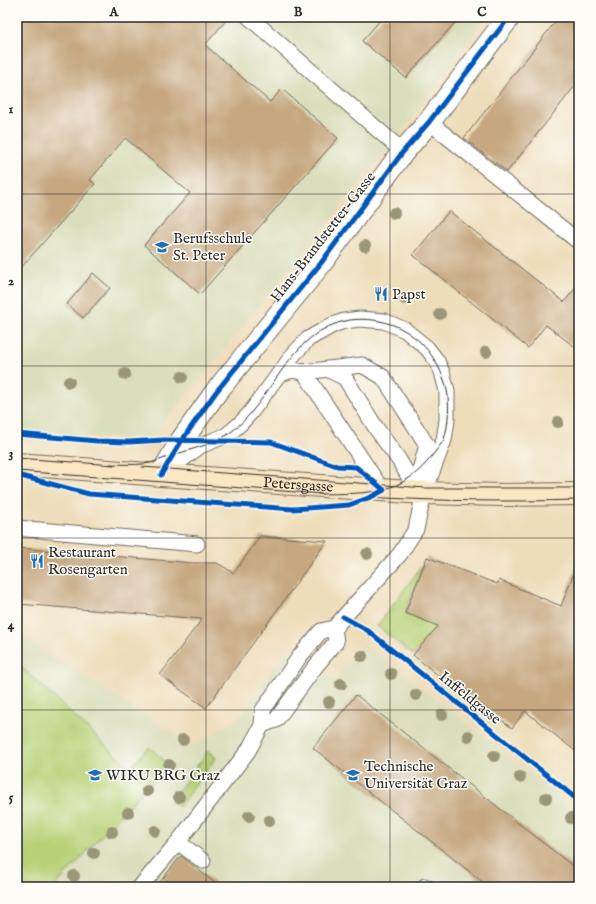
<svg xmlns="http://www.w3.org/2000/svg" width="596" height="904" viewBox="0 0 596 904" font-family="'IM FELL English',serif">
<style>
.built{fill:#dbdebc}
.grass{fill:url(#grass-dots);stroke:#717e51}
.garden{fill:#b7d177;stroke:#717e51}
.building{fill:#c6a780}
.lines{fill:none;stroke-linecap:round;stroke-linejoin:round}
.service-casing{stroke:#6f695d;stroke-width:17}
.minor-casing{stroke:#6f695d;stroke-width:24}
.secondary-casing{stroke:#6f695d;stroke-width:24}
.service{stroke:#fff;stroke-width:15}
.minor{stroke:#fff;stroke-width:22}
.secondary{stroke:#fbe6c3;stroke-width:22}
.tram{stroke:#2b2b2b;stroke-width:1}
.cycleway-casing{stroke:#fdfcf7;stroke-width:8}
.cycleway{stroke:#0057b8;stroke-width:5}
.tree{fill:#9a9778}
.grid{fill:none;stroke:#2b2b2b;stroke-width:1;stroke-opacity:0.55}
.labels{text-anchor:middle;dominant-baseline:central;stroke-width:3;stroke-linejoin:round;paint-order:stroke}
.street-label{font-size:15px;fill:#2b2b2b;stroke:#fdfcf7}
.poi-label{font-size:15px;fill:#2b2b2b;stroke:#fdfcf7;text-anchor:start}
.neatline{fill:none;stroke:#2b2b2b;stroke-width:1.5}
.grid-label{font-size:13px;text-anchor:middle;font-weight:bold;fill:#2b2b2b}
</style>
<defs>
<pattern id="grass-dots" width="8" height="8" patternUnits="userSpaceOnUse"><rect width="8" height="8" fill="#b7d177"/><path d="M2 2h.1M6 6h.1" fill="none" stroke="#9eb467" stroke-width="1.8" stroke-linecap="round"/></pattern>
</defs>
<rect width="100%" height="100%" fill="#fdfcf7"/>
<filter id="ink" filterUnits="userSpaceOnUse"><feTurbulence type="fractalNoise" baseFrequency=".025" numOctaves="2"/><feDisplacementMap in="SourceGraphic" scale="8" xChannelSelector="R" yChannelSelector="G"/><feConvolveMatrix kernelMatrix="1 2 1 2 8 2 1 2 1" color-interpolation-filters="sRGB"/></filter>
<filter id="wash" filterUnits="userSpaceOnUse"><feTurbulence type="fractalNoise" baseFrequency=".012" numOctaves="4" result="noise"/><feDisplacementMap in="SourceGraphic" scale="16" xChannelSelector="R" yChannelSelector="G"/><feGaussianBlur stdDeviation="0.9" result="paint"/><feColorMatrix in="noise" values="0 0 0 0 0 0 0 0 0 0 0 0 0 0 0 0 0 1.4 0 .05"/><feComposite in="paint" operator="in"/></filter>
<g filter="url(#wash)">
<rect width="100%" height="100%" fill="#eeddba"/>
<!-- built -->
<g class="built">
<polygon points="17,17 486,17 393,143 150,439 17,432"/>
<polygon points="17,635 195,746 242,715 286,649 300,656 335,680 363,643 453,712 579,813 579,887 17,887"/>
</g>
<!-- grass -->
<polygon class="grass" points="208,751 216,758 179,807 171,801"/>
<!-- garden -->
<g class="garden">
<polygon points="424,563 405,613 436,625 436,628 413,655 377,626"/>
<polygon points="17,663 130,768 149,747 168,764 54,887 17,887"/>
</g>
<g id="blocks">
<!-- building -->
<g class="building">
<polygon points="17,17 229,17 205,45 270,102 282,89 338,138 200,294 144,245 190,193 125,138 90,180 95,184 17,272"/>
<polygon points="383,17 460,17 406,78 362,41"/>
<polygon points="559,17 579,17 579,81 507,172 464,138"/>
<polygon points="449,211 564,302 579,284 579,350 546,325 528,348 413,255"/>
<polygon points="93,273 110,288 83,318 67,304"/>
<polygon points="260,536 327,541 206,708 160,675 202,619 19,604 19,591 17,591 17,548 193,563 217,563 234,573"/>
<polygon points="427,557 497,584 499,580 561,606 577,565 579,565 579,754 525,711 512,728 441,674 439,676 413,655 438,626 405,613"/>
<polygon points="356,695 579,871 579,887 489,887 313,748"/>
<polygon points="181,856 220,887 156,887"/>
</g>
</g>
</g>
<g filter="url(#ink)">
<use href="#blocks" fill-opacity="0" stroke="#6f695d" stroke-width="1"/>
<g class="lines">
<defs>
<g id="service">
<polyline points="249,17 393,143 402,153"/>
<polyline points="429,122 579,242"/>
<polyline points="327,369 345,378 376,428 399,460 409,477 414,492"/>
<polyline points="304,372 382,490"/>
<polyline points="278,375 292,370 304,372 362,365 383,377 427,445 414,492"/>
<polyline points="17,528 197,544"/>
<polyline points="262,725 276,720 315,667 336,642 334,628"/>
<polyline points="178,842 203,861"/>
<polyline points="425,886 427,887"/>
<polyline points="140,887 178,842 248,751 262,725 263,710 300,656 321,631 334,628 400,554 416,529 424,493 444,440 447,420 447,391 442,372 437,361 427,348 405,330 384,321 360,319 344,321 333,325 308,339 293,355 251,412 241,423 227,435 200,446 168,470"/>
</g>
<polyline id="minor" points="161,475 182,440 216,392 321,263 402,153 429,122 509,17"/>
<g id="secondary">
<path id="s1" d="M17,464L161,475L424,493L502,495L579,494"/>
</g>
</defs>
<!-- service casing -->
<use href="#service" class="service-casing"/>
<!-- minor casing -->
<use href="#minor" class="minor-casing"/>
<!-- secondary casing -->
<use href="#secondary" class="secondary-casing"/>
<!-- service -->
<use href="#service" class="service"/>
<!-- minor -->
<use href="#minor" class="minor"/>
<!-- secondary -->
<use href="#secondary" class="secondary"/>
<!-- tram -->
<g class="tram">
<polyline points="17,458 114,465"/>
<path d="M110,464C121,464 133,465 144,464C154,463 164,458 174,455C191,449 211,445 227,435C274,403 287,330 350,320C366,318 381,320 396,326C422,338 438,359 446,386C450,400 449,425 444,439C442,443 438,448 435,452C403,497 367,493 318,494"/>
<polyline points="142,467 426,488 579,488"/>
<polyline points="17,471 322,494"/>
<path d="M366,497C437,501 508,502 579,500"/>
</g>
<defs>
<g id="cycleway">
<polyline points="17,434 97,441 129,442 164,440 271,442 337,466 356,467 384,490 371,497 349,505 293,509 89,494 17,475"/>
<polyline points="161,475 182,440 216,392 321,263 402,153 429,122 509,17"/>
<polyline points="343,617 367,630 579,801"/>
</g>
</defs>
<!-- cycleway casing -->
<use href="#cycleway" class="cycleway-casing"/>
<!-- cycleway -->
<use href="#cycleway" class="cycleway"/>
</g>
<!-- trees -->
<g class="tree">
<circle cx="394" cy="213" r="6"/>
<circle cx="365" cy="246" r="6"/>
<circle cx="405" cy="299" r="6"/>
<circle cx="440" cy="314" r="6"/>
<circle cx="486" cy="352" r="6"/>
<circle cx="125" cy="374" r="6"/>
<circle cx="182" cy="377" r="6"/>
<circle cx="69" cy="382" r="6"/>
<circle cx="558" cy="422" r="6"/>
<circle cx="367" cy="554" r="6"/>
<circle cx="362" cy="656" r="6"/>
<circle cx="391" cy="674" r="6"/>
<circle cx="341" cy="684" r="6"/>
<circle cx="416" cy="695" r="6"/>
<circle cx="329" cy="702" r="6"/>
<circle cx="442" cy="715" r="6"/>
<circle cx="468" cy="736" r="6"/>
<circle cx="183" cy="740" r="6"/>
<circle cx="494" cy="756" r="6"/>
<circle cx="169" cy="765" r="6"/>
<circle cx="520" cy="777" r="6"/>
<circle cx="147" cy="791" r="6"/>
<circle cx="179" cy="797" r="6"/>
<circle cx="546" cy="798" r="6"/>
<circle cx="128" cy="813" r="6"/>
<circle cx="249" cy="816" r="6"/>
<circle cx="571" cy="818" r="6"/>
<circle cx="269" cy="821" r="6"/>
<circle cx="155" cy="831" r="6"/>
<circle cx="112" cy="832" r="6"/>
<circle cx="94" cy="853" r="6"/>
<circle cx="74" cy="876" r="6"/>
</g>
</g>
<!-- grid -->
<path class="grid" d="M206,17V887M390,17V887M17,194H579M17,366H579M17,538H579M17,710H579"/>
<!-- icons -->
<defs>
<symbol id="school-bare" viewBox="-9 -9 18 18"><path d="M0-5L7-2L0 1L-7-2ZM-4 1L0 2.5L4 1V4Q0 6-4 4Z" fill="#1f6fb2" stroke="#fdfcf7" stroke-width="2.5" paint-order="stroke"/></symbol>
<symbol id="restaurant-bare" viewBox="-9 -9 18 18"><path d="M-5-6h1v4h1v-4h1v4h1v-4h1v5L-1.5 .5V6h-2V.5L-5-1ZM5-6V6H3V1.5H1.5Q1.5-4 5-6Z" fill="#1f6fb2" stroke="#fdfcf7" stroke-width="2.5" paint-order="stroke"/></symbol>
<symbol id="university-bare" viewBox="-9 -9 18 18"><path d="M0-5L7-2L0 1L-7-2ZM-4 1L0 2.5L4 1V4Q0 6-4 4Z" fill="#1f6fb2" stroke="#fdfcf7" stroke-width="2.5" paint-order="stroke"/></symbol>
</defs>
<g fill-rule="evenodd">
<use href="#school-bare" x="152" y="237" width="20" height="20"/>
<use href="#restaurant-bare" x="371" y="284" width="20" height="20"/>
<use href="#restaurant-bare" x="27" y="551" width="20" height="20"/>
<use href="#school-bare" x="85" y="765" width="20" height="20"/>
<use href="#university-bare" x="343" y="765" width="20" height="20"/>
</g>
<g class="labels">
<!-- street labels -->
<g class="street-label">
<text transform="translate(323 237) rotate(-52)">Hans-Brandstetter-Gasse</text>
<text stroke="none"><textPath href="#s1" startOffset="282">Petersgasse</textPath></text>
<text transform="translate(470 698) rotate(39)">Inffeldgasse</text>
</g>
<!-- poi labels -->
<g class="poi-label">
<text x="173" y="238">Berufsschule<tspan x="173" dy="17">St. Peter</tspan></text>
<text x="392" y="294">Papst</text>
<text x="48" y="552">Restaurant<tspan x="48" dy="17">Rosengarten</tspan></text>
<text x="364" y="766">Technische<tspan x="364" dy="17">Universität Graz</tspan></text>
<text x="106" y="775">WIKU BRG Graz</text>
</g>
</g>
<!-- margin -->
<rect width="596" height="904" fill="none" stroke="#fdfcf7" stroke-width="44"/>
<rect x="22" y="22" width="552" height="860" class="neatline"/>
<g class="grid-label">
<text x="114" y="16">A</text>
<text x="298" y="16">B</text>
<text x="482" y="16">C</text>
<text x="11" y="113">1</text>
<text x="11" y="285">2</text>
<text x="11" y="457">3</text>
<text x="11" y="629">4</text>
<text x="11" y="801">5</text>
</g>
</svg>
